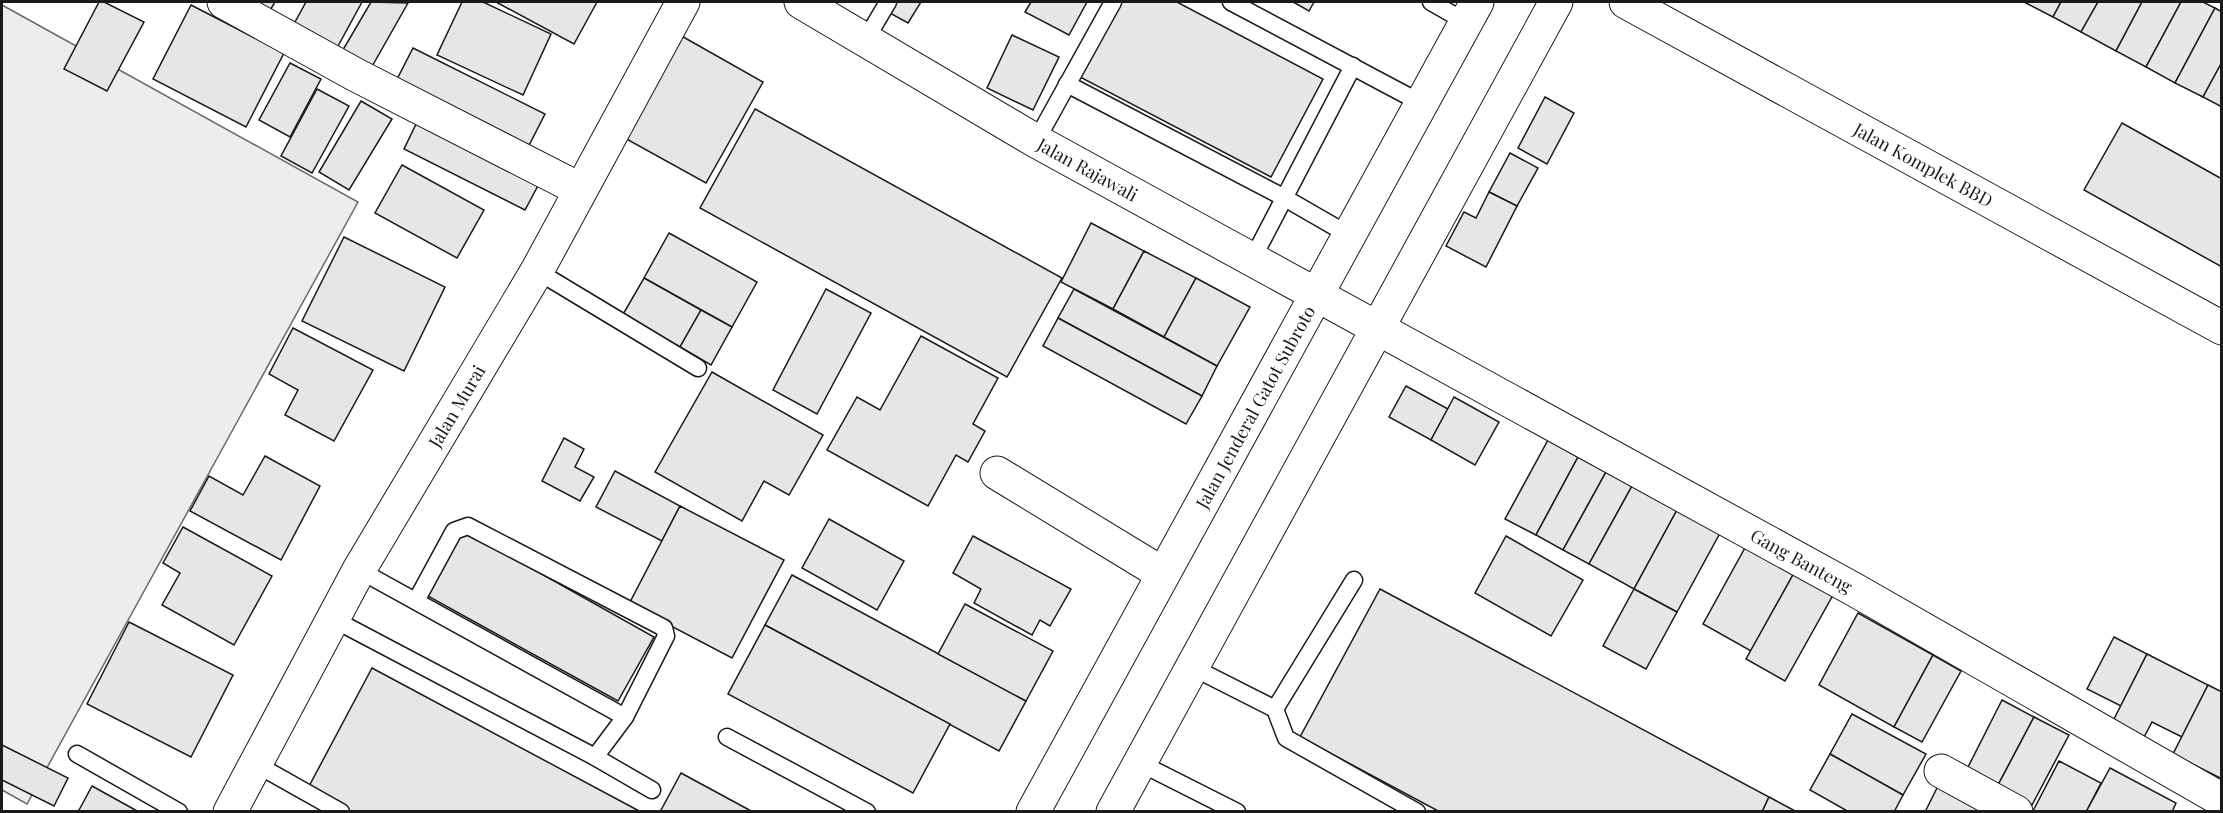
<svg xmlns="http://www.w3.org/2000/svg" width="2223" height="813" viewBox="0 0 2223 813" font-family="'Playfair Display',serif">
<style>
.built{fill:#ededed;stroke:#6a6a6a;stroke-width:1.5}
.building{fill:#e6e6e6;stroke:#1a1a1a;stroke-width:1.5}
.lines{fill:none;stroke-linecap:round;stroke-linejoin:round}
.service-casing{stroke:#1a1a1a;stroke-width:19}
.minor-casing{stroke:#1a1a1a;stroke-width:35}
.primary-casing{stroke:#1a1a1a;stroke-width:35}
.service{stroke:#fff;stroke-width:16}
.minor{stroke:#fff;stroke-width:33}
.primary{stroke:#fff;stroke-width:33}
.labels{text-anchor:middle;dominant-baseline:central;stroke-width:4.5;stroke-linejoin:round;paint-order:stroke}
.street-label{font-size:18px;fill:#1a1a1a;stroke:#fff}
</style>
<rect width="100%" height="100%" fill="#fff"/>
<!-- built -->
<polygon class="built" points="2,5 358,202 27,804 2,790"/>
<!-- building -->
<g class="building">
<polygon points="99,2 104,2 144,22 107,91 64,69"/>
<polygon points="245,2 275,2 268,14"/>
<polygon points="306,2 362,2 332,57 289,33"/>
<polygon points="371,2 408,3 366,77 337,60"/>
<polygon points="462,2 483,2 551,34 523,95 437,55"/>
<polygon points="496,2 597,2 574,44"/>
<polygon points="894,2 921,2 908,23 888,12"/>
<polygon points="1031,2 1087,2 1069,35 1025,12"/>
<polygon points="1120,2 1177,2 1323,79 1271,177 1080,77"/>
<polygon points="1293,2 1314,2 1309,11"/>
<polygon points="2024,2 2061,2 2053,17"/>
<polygon points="2061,2 2098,2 2081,32 2053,17"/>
<polygon points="2098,2 2142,2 2116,51 2081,32"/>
<polygon points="2142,2 2181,2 2146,67 2116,51"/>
<polygon points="2181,2 2203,2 2215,8 2175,83 2146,67"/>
<polygon points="191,5 284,53 246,127 153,79"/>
<polygon points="2215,8 2222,12 2222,62 2203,97 2175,83"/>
<polygon points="678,34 763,82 706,183 621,136"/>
<polygon points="1012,35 1059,57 1033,110 987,88"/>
<polygon points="413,48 545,114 523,157 391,91"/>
<polygon points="2222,62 2222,107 2203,97"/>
<polygon points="290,63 321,79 290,137 259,120"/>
<polygon points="317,89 349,106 312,173 281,156"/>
<polygon points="1545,97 1574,113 1547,164 1518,148"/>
<polygon points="361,101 392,119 349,190 319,172"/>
<polygon points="755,109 1062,278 1007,377 700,208"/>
<polygon points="419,118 541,180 525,210 404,149"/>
<polygon points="2122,123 2222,179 2222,267 2084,190"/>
<polygon points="1510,153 1538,168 1517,206 1489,192"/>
<polygon points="402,165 484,210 457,258 375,213"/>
<polygon points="1489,192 1517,206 1486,267 1446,246 1464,212 1476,218"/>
<polygon points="1091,223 1144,251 1113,309 1061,282"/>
<polygon points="669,233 757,282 732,327 644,278"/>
<polygon points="344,237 445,287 404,371 302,321"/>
<polygon points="1144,251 1196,278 1164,337 1113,309"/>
<polygon points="644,278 701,310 680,347 622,316"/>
<polygon points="1196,278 1250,307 1217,366 1164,337"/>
<polygon points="826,289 871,313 817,414 773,390"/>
<polygon points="1074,289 1217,366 1202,396 1058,318"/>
<polygon points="701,310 732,327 711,365 680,347"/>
<polygon points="1058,318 1202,396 1186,424 1043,346"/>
<polygon points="293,328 373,370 334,441 285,415 298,390 269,374"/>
<polygon points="921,336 998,378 973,424 985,431 968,462 956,455 928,506 827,450 857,397 880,410"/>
<polygon points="712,372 823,435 789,495 764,481 742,521 655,472"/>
<polygon points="1406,386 1448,409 1431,440 1389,417"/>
<polygon points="1454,397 1499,422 1475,465 1431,440"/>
<polygon points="564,438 584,449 575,467 594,477 580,501 542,481"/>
<polygon points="1548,440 1578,457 1536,535 1505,519"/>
<polygon points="265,456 320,486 281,560 190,511 209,476 243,495"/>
<polygon points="1578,457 1606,472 1563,550 1536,535"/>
<polygon points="615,471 680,506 662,541 596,507"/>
<polygon points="1606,472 1632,486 1589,564 1563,550"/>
<polygon points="1632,486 1677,510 1634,589 1589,564"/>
<polygon points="680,506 784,560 732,658 629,604"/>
<polygon points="1677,510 1720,533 1677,612 1634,589"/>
<polygon points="829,519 904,561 877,610 802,568"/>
<polygon points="183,527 272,576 234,645 162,605 180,573 163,563"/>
<polygon points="463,530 654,637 618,701 426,595"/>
<polygon points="973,536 1071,589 1050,626 1040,620 1032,635 974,603 981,589 953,573"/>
<polygon points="1506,536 1583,580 1551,636 1475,593"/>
<polygon points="1746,546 1794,573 1751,651 1703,624"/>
<polygon points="1794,573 1833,595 1785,681 1746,659"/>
<polygon points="792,575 1026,701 999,751 765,625"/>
<polygon points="1380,589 1769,797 1762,812 1440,812 1300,737"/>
<polygon points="1634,589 1677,612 1646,669 1603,646"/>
<polygon points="965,604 1053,651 1026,701 938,654"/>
<polygon points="1858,613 1933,655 1894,727 1819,685"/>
<polygon points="129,622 233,675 191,757 87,704"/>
<polygon points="765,625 950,724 913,793 728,694"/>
<polygon points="2114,637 2147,654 2121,706 2087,689"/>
<polygon points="2147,654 2208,685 2182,737 2152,722 2142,741 2111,725"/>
<polygon points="1933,655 1961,671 1922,742 1894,727"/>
<polygon points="372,668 641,812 347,812 307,790"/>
<polygon points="2208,685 2222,692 2222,779 2173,754"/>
<polygon points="2002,700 2034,717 1997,787 1966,771"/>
<polygon points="1852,714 1926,754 1903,795 1830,754"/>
<polygon points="2034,717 2069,735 2032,805 1997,787"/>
<polygon points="2,745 68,778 54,806 2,780"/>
<polygon points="1830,754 1903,795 1894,812 1849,812 1810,790"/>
<polygon points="2059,761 2101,783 2086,812 2033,811"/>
<polygon points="2110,768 2176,803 2172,812 2086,812"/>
<polygon points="681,773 753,812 660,812"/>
<polygon points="1939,784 1988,812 1925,812"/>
<polygon points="92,786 139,812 78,812"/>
<polygon points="1769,797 1797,812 1762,812"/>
</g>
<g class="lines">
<defs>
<g id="service">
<polyline points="1231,2 1421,103"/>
<polyline points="1431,2 1466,22"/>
<polyline points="866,39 888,2"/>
<polyline points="1067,84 1283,197 1349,235"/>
<polyline points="1036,141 1113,2"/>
<polyline points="1253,258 1353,66"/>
<polyline points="537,271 698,368"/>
<polyline points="359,570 625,717 666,636 664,628 468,526 454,531 416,601"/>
<polyline points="333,619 595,757 652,790"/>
<polyline points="1192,667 1275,709 1286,738 1417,812"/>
<polyline points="1275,709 1354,580"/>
<polyline points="727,737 867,812"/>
<polyline points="77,754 179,812"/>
<polyline points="595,757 625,717"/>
<polyline points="254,763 341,812"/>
<polyline points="1140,763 1237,812"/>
</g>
<g id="minor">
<polyline points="224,2 356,75 579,189"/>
<path id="s1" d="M801,2L1036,141L1855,590L2222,800"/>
<path id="s2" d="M1626,2L2222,328"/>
<polyline points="997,473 1163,574"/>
<polyline points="1941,771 2016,812"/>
<path id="s3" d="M230,812L359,570L537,271L683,2"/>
</g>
<g id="primary">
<path id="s4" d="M1033,812L1477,2"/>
<polyline points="1113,812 1556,2"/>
</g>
</defs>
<!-- service casing -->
<use href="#service" class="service-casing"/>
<!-- minor casing -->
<use href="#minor" class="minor-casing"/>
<!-- primary casing -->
<use href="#primary" class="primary-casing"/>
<!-- service -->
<use href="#service" class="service"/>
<!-- minor -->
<use href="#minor" class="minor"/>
<!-- primary -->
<use href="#primary" class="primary"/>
</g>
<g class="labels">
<!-- street labels -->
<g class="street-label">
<text stroke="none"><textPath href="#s2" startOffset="339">Jalan Komplek BBD</textPath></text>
<text stroke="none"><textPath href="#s1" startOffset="332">Jalan Rajawali</textPath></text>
<text stroke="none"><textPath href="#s3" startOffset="465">Jalan Murai</textPath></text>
<text stroke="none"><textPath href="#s4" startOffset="462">Jalan Jenderal Gatot Subroto</textPath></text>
<text stroke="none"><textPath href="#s1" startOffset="1146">Gang Banteng</textPath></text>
</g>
</g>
<!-- border -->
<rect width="2223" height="813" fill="none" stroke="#1a1a1a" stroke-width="6"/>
</svg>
